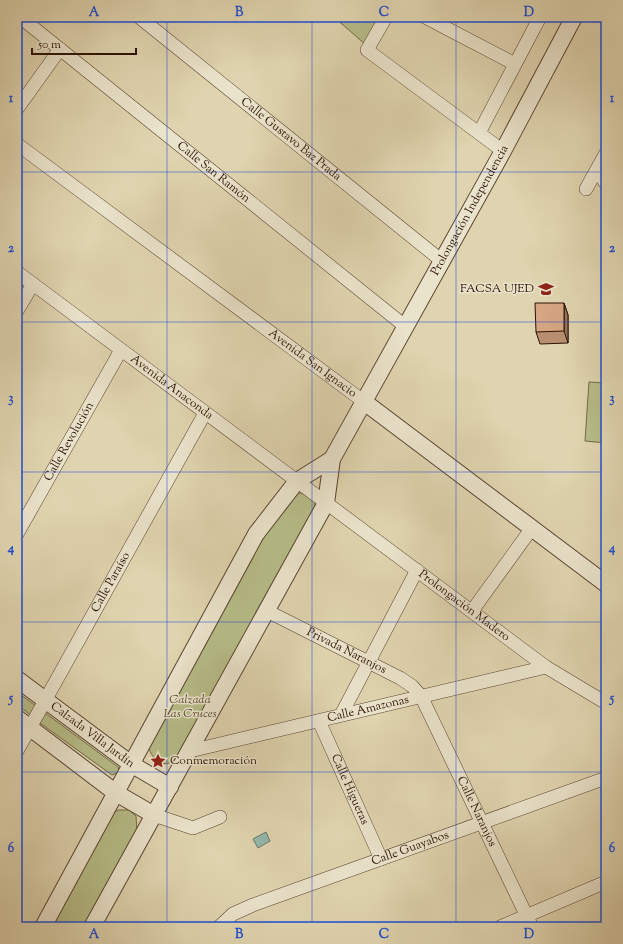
<svg xmlns="http://www.w3.org/2000/svg" width="623" height="944" viewBox="0 0 623 944" font-family="'Sorts Mill Goudy',serif">
<style>
.green{fill:#b6bc87;stroke:#726846}
.water{fill:#93b8ad;stroke:#6a766a}
.lines{fill:none;stroke-linecap:round;stroke-linejoin:round}
.minor-casing{stroke:#5a4330;stroke-width:14}
.tertiary-casing{stroke:#5a4330;stroke-width:18}
.minor{stroke:#eae3cb;stroke-width:13}
.tertiary{stroke:#eae3cb;stroke-width:16}
.wall{fill:#b88f70;stroke:#2d1306}
.shaded-wall{fill:#96745b;stroke:#2d1306}
.building{fill:#d6a682;stroke:#2d1306}
.grid{fill:none;stroke:#1d4ed8;stroke-width:1;stroke-opacity:0.55}
.labels{text-anchor:middle;dominant-baseline:central;stroke-width:3;stroke-linejoin:round;paint-order:stroke}
.street-label{font-size:12px;fill:#2d1306;stroke:#eae3cb}
.poi-label{font-size:12px;fill:#2d1306;stroke:#eae3cb;text-anchor:end}
.park-label{font-size:12px;font-style:italic;fill:#56462d;stroke:#eae3cb}
.neatline{fill:none;stroke:#1d4ed8;stroke-width:1.5}
.grid-label{font-size:13px;text-anchor:middle;font-weight:bold;fill:#1d4ed8}
</style>
<rect width="100%" height="100%" fill="#dfd4af"/>
<filter id="stains"><feTurbulence type="fractalNoise" baseFrequency=".005" numOctaves="4"/><feColorMatrix values="0 0 0 0 .2 0 0 0 0 .09 0 0 0 0 .02 0 0 0 .5 -.17"/></filter>
<radialGradient id="worn" r=".72"><stop offset=".6" stop-color="#630" stop-opacity="0"/><stop offset="1" stop-color="#630" stop-opacity=".3"/></radialGradient>
<!-- green -->
<g class="green">
<polygon points="334,17 382,17 366,45"/>
<polygon points="589,382 606,383 606,443 585,441"/>
<path d="M297,493H305L315,502V513L176,759C165,769 154,762 149,749L152,740L278,511Z"/>
<polygon points="17,692 118,767 119,770 117,773 112,775 40,723 17,704"/>
<polygon points="119,810 129,810 136,816 137,832 85,927 49,927 112,813"/>
</g>
<!-- water -->
<polygon class="water" points="266,832 270,841 258,848 253,839"/>
<g class="lines">
<defs>
<g id="minor">
<path id="s1" d="M20,17L406,327"/>
<path id="s2" d="M139,17L442,261"/>
<polyline points="386,17 367,50 503,151"/>
<polyline points="425,17 515,64"/>
<polyline points="17,109 60,49"/>
<polyline points="479,133 540,17"/>
<path id="s3" d="M17,144L363,401"/>
<polyline points="597,170 606,184"/>
<polyline points="586,189 606,153"/>
<path id="s4" d="M17,272L546,667L606,703"/>
<polyline points="17,311 33,284"/>
<path id="s5" d="M17,534L121,350"/>
<path id="s6" d="M267,611L400,678L412,686L421,696L532,927"/>
<polyline points="472,611 532,528"/>
<polyline points="341,715 417,570"/>
<path id="s7" d="M319,721L381,859"/>
<path id="s8" d="M17,751L205,413"/>
<path id="s9" d="M190,751L546,667"/>
<polyline points="154,815 193,828 220,817"/>
<path id="s10" d="M219,927L233,914L253,905L606,778"/>
<polyline points="500,927 606,882"/>
</g>
<g id="tertiary">
<polyline points="363,401 606,584"/>
<path id="s11" d="M17,679L131,764L170,787"/>
<polyline points="17,718 116,793 154,815"/>
<polyline points="43,927 256,534 297,481 332,459"/>
<path id="s12" d="M92,927L326,503L332,459L503,151L574,17"/>
</g>
</defs>
<!-- minor casing -->
<use href="#minor" class="minor-casing"/>
<!-- tertiary casing -->
<use href="#tertiary" class="tertiary-casing"/>
<!-- minor -->
<use href="#minor" class="minor"/>
<!-- tertiary -->
<use href="#tertiary" class="tertiary"/>
</g>
<!-- wall -->
<polygon class="wall" points="564,303 568,315 568,343 540,344 536,332"/>
<!-- shaded-wall -->
<polygon class="shaded-wall" points="564,303 568,315 568,343 564,331"/>
<!-- building -->
<polygon class="building" points="535,303 564,303 564,331 536,332"/>
<!-- grid -->
<path class="grid" d="M167,17V927M312,17V927M456,17V927M17,172H606M17,322H606M17,472H606M17,622H606M17,772H606"/>
<!-- icons -->
<defs>
<symbol id="university-bare" viewBox="-9 -9 18 18"><path d="M0-5L7-2L0 1L-7-2ZM-4 1L0 2.5L4 1V4Q0 6-4 4Z" fill="#8f2418" stroke="#eae3cb" stroke-width="2.5" paint-order="stroke"/></symbol>
<symbol id="sight-bare" viewBox="-9 -9 18 18"><path d="M0-6L1.8-2.2L6-1.7L2.9 1.2L3.7 5.4L0 3.3L-3.7 5.4L-2.9 1.2L-6-1.7L-1.8-2.2Z" fill="#8f2418" stroke="#eae3cb" stroke-width="2.5" paint-order="stroke"/></symbol>
</defs>
<g fill-rule="evenodd">
<use href="#university-bare" x="535" y="278" width="22" height="22"/>
<use href="#sight-bare" x="147" y="750" width="22" height="22"/>
</g>
<g class="labels">
<!-- street labels -->
<g class="street-label">
<text stroke="none"><textPath href="#s2" startOffset="195">Calle Gustavo Baz Prada</textPath></text>
<text stroke="none"><textPath href="#s1" startOffset="248">Calle San Ramón</textPath></text>
<text stroke="none"><textPath href="#s12" startOffset="813">Prolongación Independencia</textPath></text>
<text stroke="none"><textPath href="#s3" startOffset="368">Avenida San Ignacio</textPath></text>
<text stroke="none"><textPath href="#s4" startOffset="193">Avenida Anaconda</textPath></text>
<text stroke="none"><textPath href="#s5" startOffset="106">Calle Revolución</textPath></text>
<text stroke="none"><textPath href="#s8" startOffset="193">Calle Paraíso</textPath></text>
<text stroke="none"><textPath href="#s4" startOffset="558">Prolongación Madero</textPath></text>
<text stroke="none"><textPath href="#s6" startOffset="89">Privada Naranjos</textPath></text>
<text stroke="none"><textPath href="#s9" startOffset="183">Calle Amazonas</textPath></text>
<text stroke="none"><textPath href="#s11" startOffset="94">Calzada Villa Jardín</textPath></text>
<text stroke="none"><textPath href="#s7" startOffset="75">Calle Higueras</textPath></text>
<text stroke="none"><textPath href="#s6" startOffset="305">Calle Naranjos</textPath></text>
<text stroke="none"><textPath href="#s10" startOffset="208">Calle Guayabos</textPath></text>
</g>
<!-- poi labels -->
<g class="poi-label">
<text x="534" y="289">FACSA UJED</text>
<text x="170" y="761" text-anchor="start">Conmemoración</text>
</g>
<!-- park labels -->
<g class="park-label">
<text x="190" y="700">Calzada<tspan x="190" dy="14">Las Cruces</tspan></text>
</g>
</g>
<!-- margin -->
<rect width="623" height="944" fill="none" stroke="#dfd4af" stroke-width="44"/>
<!-- scale -->
<path d="M32 48v6h104v-6" fill="none" stroke="#2d1306" stroke-width="2"/>
<text x="38" y="48" font-size="12" fill="#2d1306" stroke="#eae3cb" stroke-width="3" paint-order="stroke">50 m</text>
<rect x="22" y="22" width="579" height="900" class="neatline"/>
<g class="grid-label">
<text x="94" y="16">A</text>
<text x="239" y="16">B</text>
<text x="384" y="16">C</text>
<text x="529" y="16">D</text>
<text x="11" y="102">1</text>
<text x="612" y="102">1</text>
<text x="11" y="252">2</text>
<text x="612" y="252">2</text>
<text x="11" y="402">3</text>
<text x="612" y="402">3</text>
<text x="11" y="552">4</text>
<text x="612" y="552">4</text>
<text x="11" y="702">5</text>
<text x="612" y="702">5</text>
<text x="11" y="852">6</text>
<text x="612" y="852">6</text>
<text x="94" y="938">A</text>
<text x="239" y="938">B</text>
<text x="384" y="938">C</text>
<text x="529" y="938">D</text>
</g>
<rect width="100%" height="100%" filter="url(#stains)"/>
<rect width="100%" height="100%" fill="url(#worn)"/>
</svg>
